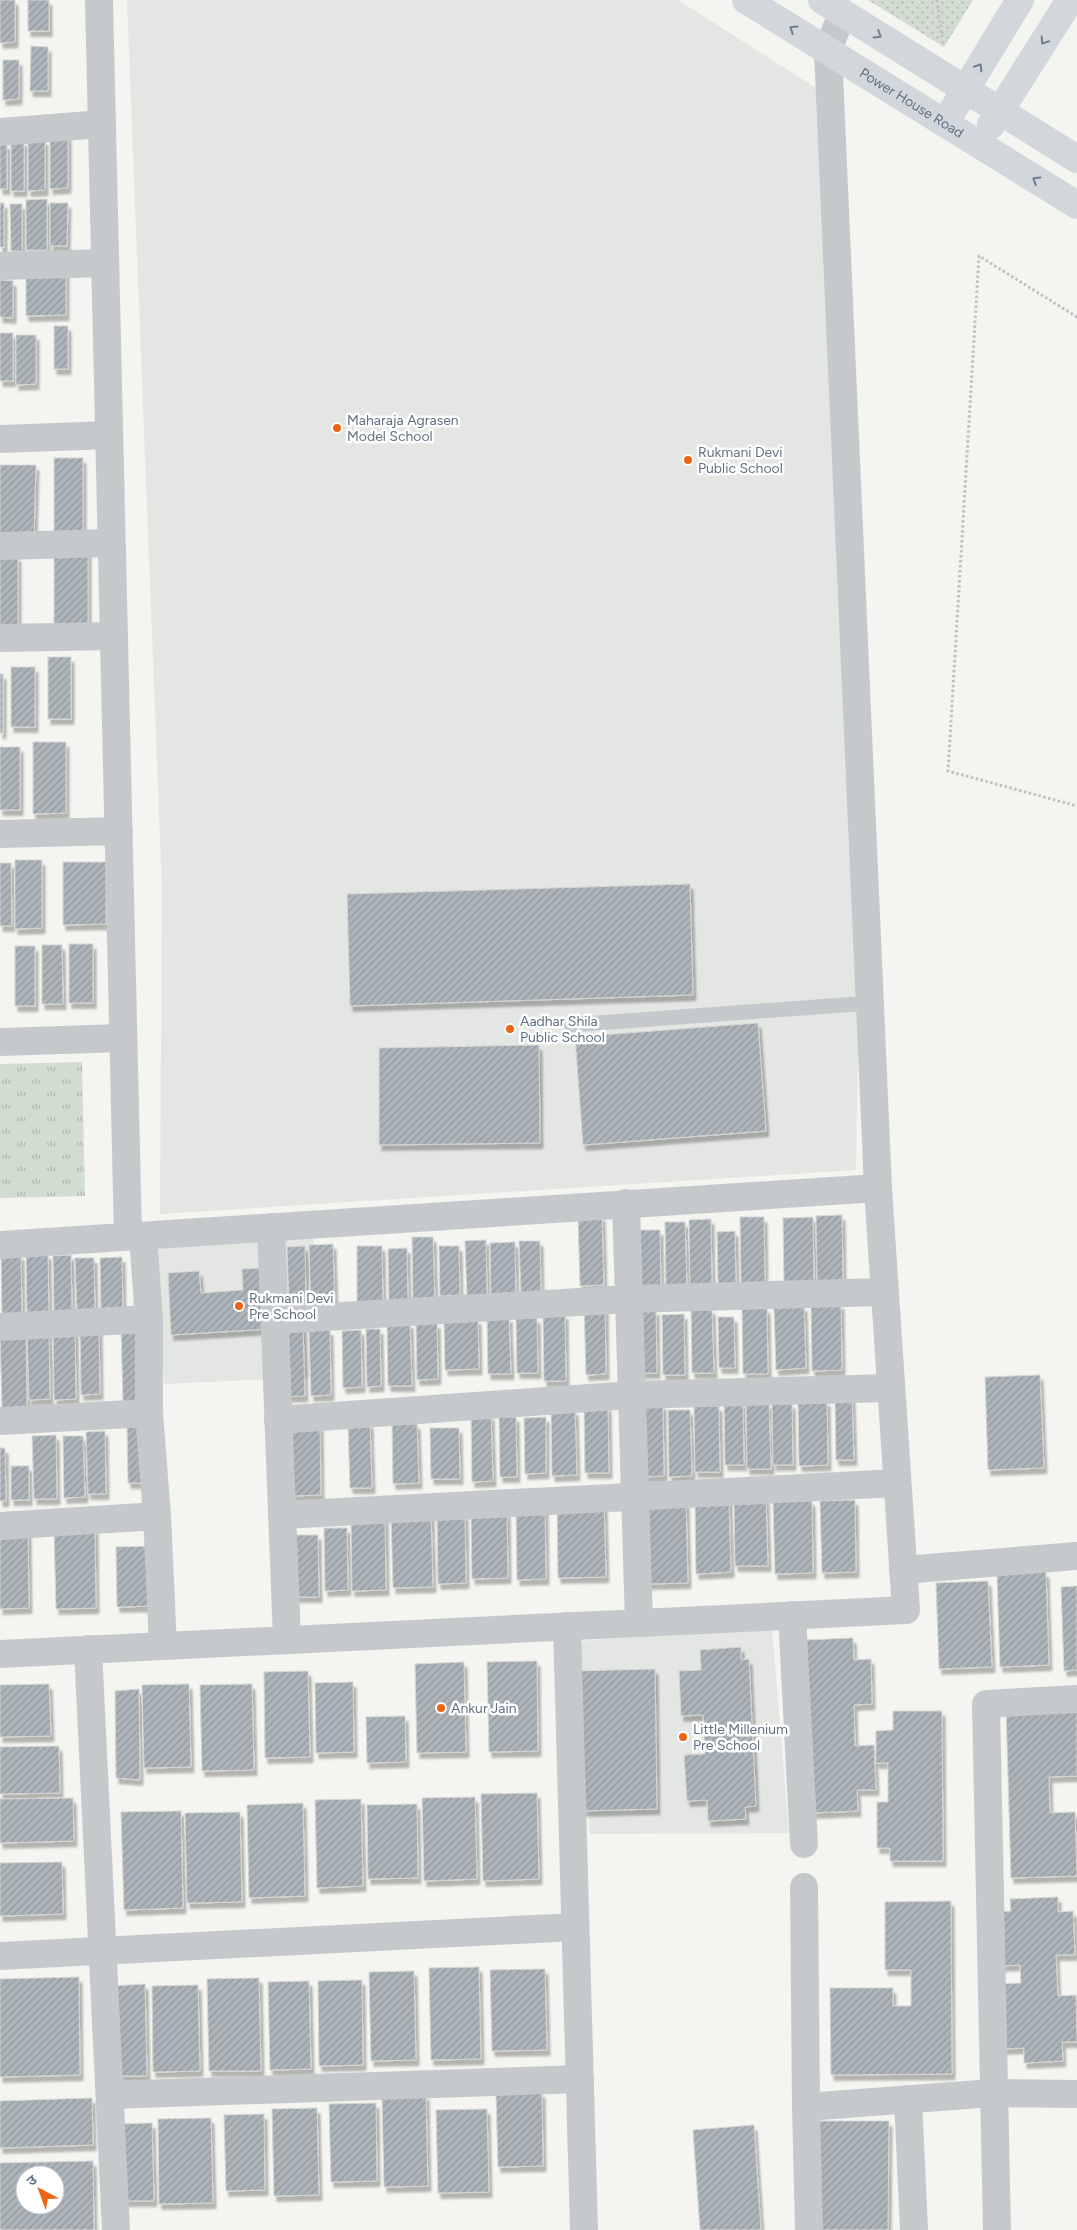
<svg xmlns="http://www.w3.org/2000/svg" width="1077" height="2230" viewBox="0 0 1077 2230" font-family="Figtree,'Noto Sans Devanagari',sans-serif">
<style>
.built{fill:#e4e6e3}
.grass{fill:url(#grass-tufts)}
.park{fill:url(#park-dots)}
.building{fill:url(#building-hatch);stroke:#d5d5d3;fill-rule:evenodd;filter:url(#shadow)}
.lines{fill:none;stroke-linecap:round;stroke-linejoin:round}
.path{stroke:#bfc0c2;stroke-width:3;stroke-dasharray:2.5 2.5;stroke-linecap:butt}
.lane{stroke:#c6c9cc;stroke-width:15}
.street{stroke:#c6c9cc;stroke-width:28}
.secondary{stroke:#d2d7dc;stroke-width:28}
.oneway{stroke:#727f90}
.poi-dot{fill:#ee6416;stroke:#fff;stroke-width:2}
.labels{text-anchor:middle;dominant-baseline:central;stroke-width:5;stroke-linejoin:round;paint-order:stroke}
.street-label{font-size:14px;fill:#617083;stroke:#fff}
.poi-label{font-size:14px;fill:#617083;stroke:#fff;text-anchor:start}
</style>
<defs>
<pattern id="grass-tufts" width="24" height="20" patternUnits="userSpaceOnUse" patternTransform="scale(1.25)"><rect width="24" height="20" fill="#d3dcd0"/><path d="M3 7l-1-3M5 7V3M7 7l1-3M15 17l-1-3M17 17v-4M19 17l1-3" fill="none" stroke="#afb7ae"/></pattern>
<pattern id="park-dots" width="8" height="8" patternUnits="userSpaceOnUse" patternTransform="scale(1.25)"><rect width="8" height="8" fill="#d3dcd0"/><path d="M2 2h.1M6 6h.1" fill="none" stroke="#afb7ae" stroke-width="1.8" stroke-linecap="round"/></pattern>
<pattern id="building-hatch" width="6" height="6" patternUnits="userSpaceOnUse" patternTransform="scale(1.25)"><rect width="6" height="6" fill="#aeb5ba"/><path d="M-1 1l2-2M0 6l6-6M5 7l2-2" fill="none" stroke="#91989d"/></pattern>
<filter id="shadow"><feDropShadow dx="3" dy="5.5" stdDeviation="1" flood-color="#0004"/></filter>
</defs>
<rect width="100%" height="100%" fill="#f4f4f0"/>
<!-- built -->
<g class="built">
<polygon points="127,0 678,0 827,95 862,825 856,1170 160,1214 162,888"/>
<polygon points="313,1224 320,1377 164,1384 157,1235"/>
<polygon points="772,1627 789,1833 590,1834 580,1641"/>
</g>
<!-- grass -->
<polygon class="grass" points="82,1062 85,1196 0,1198 0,1064"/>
<!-- park -->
<polygon class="park" points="868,0 973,0 944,47"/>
<!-- building -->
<g class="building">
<polygon points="0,0 15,0 15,42 0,43"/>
<rect x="28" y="0" width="21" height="31"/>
<polygon points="31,46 48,47 48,91 30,91"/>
<polygon points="3,60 19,60 19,99 3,100"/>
<polygon points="50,134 68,134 68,188 50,189"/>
<polygon points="28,140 45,140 45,190 28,191"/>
<rect x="11" y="141" width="13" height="50"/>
<rect x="0" y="144" width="7" height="45"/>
<polygon points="47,199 47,250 26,250 26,200"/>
<rect x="0" y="203" width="4" height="44"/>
<polygon points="50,203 68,203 67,246 50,246"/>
<polygon points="10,204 22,204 22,251 11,251"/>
<polygon points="26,271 66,271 66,315 26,316"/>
<polygon points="0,280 13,281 13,318 0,317"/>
<rect x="54" y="326" width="14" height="43"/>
<rect x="0" y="333" width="13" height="48"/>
<polygon points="16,335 36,335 36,384 16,385"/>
<rect x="54" y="458" width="29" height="75"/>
<polygon points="0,465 36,465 34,538 0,541"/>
<rect x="54" y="550" width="34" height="77"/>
<polygon points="18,556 18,630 0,631 0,557"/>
<rect x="48" y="657" width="23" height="62"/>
<rect x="11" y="667" width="24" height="60"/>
<rect x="0" y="674" width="3" height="59"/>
<polygon points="33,742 66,742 66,813 33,814"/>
<rect x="0" y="747" width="20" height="63"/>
<polygon points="15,860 42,860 42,928 15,929"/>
<polygon points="63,862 106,862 106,924 63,925"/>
<polygon points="0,863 11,863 12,926 0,926"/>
<polygon points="690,884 693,995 350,1006 347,894"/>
<rect x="69" y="944" width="24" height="59"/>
<polygon points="42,945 62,945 63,1004 42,1004"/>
<rect x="15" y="946" width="20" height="60"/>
<polygon points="758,1023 766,1131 583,1145 575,1037"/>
<polygon points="539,1045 540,1143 379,1145 379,1048"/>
<polygon points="842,1215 843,1281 817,1282 816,1216"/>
<polygon points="578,1216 602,1216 604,1285 580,1286"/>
<polygon points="740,1217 764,1217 765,1283 741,1283"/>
<polygon points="813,1217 814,1283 784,1284 783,1218"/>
<polygon points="711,1219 712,1286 690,1286 689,1220"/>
<polygon points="665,1222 685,1222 687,1288 666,1288"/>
<polygon points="635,1230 660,1230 661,1293 636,1293"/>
<polygon points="735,1231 736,1285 718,1285 717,1232"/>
<polygon points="412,1237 433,1237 435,1304 413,1304"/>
<polygon points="486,1240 487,1295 467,1296 465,1241"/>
<polygon points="519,1241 540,1241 541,1293 521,1293"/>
<polygon points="515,1242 516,1300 491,1300 490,1243"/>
<polygon points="333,1244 335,1310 311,1311 309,1245"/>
<polygon points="305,1246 306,1304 289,1304 287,1247"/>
<polygon points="357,1246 382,1246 383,1308 357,1308"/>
<polygon points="439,1246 459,1246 460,1295 440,1296"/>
<polygon points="407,1248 408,1305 389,1305 388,1249"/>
<polygon points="48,1254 49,1317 27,1318 26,1255"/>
<polygon points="1,1255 21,1255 22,1317 2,1317"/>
<polygon points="71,1255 72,1312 54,1312 53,1256"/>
<polygon points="122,1257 123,1315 101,1316 100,1258"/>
<polygon points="75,1258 94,1258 95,1313 77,1314"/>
<polygon points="266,1268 269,1329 171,1335 168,1273 199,1271 201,1293 243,1290 242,1269"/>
<polygon points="605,1303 606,1374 586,1375 584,1304"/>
<polygon points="811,1304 841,1304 842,1370 812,1371"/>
<polygon points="804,1306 806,1368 776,1370 774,1307"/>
<polygon points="767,1308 768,1374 743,1374 742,1309"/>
<polygon points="691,1309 712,1309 714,1373 692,1373"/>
<polygon points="636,1310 656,1310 657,1373 637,1373"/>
<polygon points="543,1314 565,1314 566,1381 544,1381"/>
<polygon points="684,1314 685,1375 663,1375 662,1315"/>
<polygon points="509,1317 511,1374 488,1374 487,1318"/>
<polygon points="718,1317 734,1317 735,1368 719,1368"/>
<polygon points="516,1318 537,1318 538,1373 517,1373"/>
<polygon points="478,1319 479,1369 445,1370 444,1321"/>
<polygon points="410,1323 412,1386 388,1386 387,1324"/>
<polygon points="416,1323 437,1323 438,1379 417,1380"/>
<polygon points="53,1326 75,1326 76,1399 54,1400"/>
<polygon points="303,1326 305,1396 281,1397 281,1327"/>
<polygon points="80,1327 99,1327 100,1394 81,1395"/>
<polygon points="121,1328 142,1328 143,1401 123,1402"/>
<polygon points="366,1329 380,1329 381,1386 367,1387"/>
<polygon points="330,1330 331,1395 311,1396 309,1331"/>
<polygon points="361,1330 362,1387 343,1388 342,1331"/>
<polygon points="26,1331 27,1408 2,1408 0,1332"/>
<polygon points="27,1331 49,1331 50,1399 29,1400"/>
<polygon points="1040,1375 1044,1468 988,1470 985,1377"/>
<polygon points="835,1397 852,1397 854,1460 836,1460"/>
<polygon points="827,1401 828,1465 799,1466 798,1402"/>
<polygon points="743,1402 744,1465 725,1465 724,1403"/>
<polygon points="769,1403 771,1469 747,1469 746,1404"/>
<polygon points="792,1403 793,1465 773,1465 772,1404"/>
<polygon points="639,1404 663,1404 664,1476 640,1477"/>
<polygon points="608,1406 609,1473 585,1473 584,1407"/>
<polygon points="694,1406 719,1406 720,1472 695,1472"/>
<polygon points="575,1410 577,1475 552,1476 551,1411"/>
<polygon points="668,1410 690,1410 692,1476 669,1477"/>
<polygon points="471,1415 491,1415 493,1481 472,1482"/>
<polygon points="499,1417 516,1417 517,1477 500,1477"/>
<polygon points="546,1417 546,1473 525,1474 524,1418"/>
<polygon points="348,1423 370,1423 372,1488 350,1488"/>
<polygon points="392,1424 417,1424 419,1483 393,1484"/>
<polygon points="320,1425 321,1495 290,1496 288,1426"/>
<polygon points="127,1427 148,1427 149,1483 128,1483"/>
<polygon points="430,1428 459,1428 460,1479 431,1479"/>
<polygon points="105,1431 106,1494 88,1494 86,1432"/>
<polygon points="56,1435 57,1499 34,1499 32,1436"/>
<polygon points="63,1436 83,1436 85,1497 64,1498"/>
<polygon points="0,1448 5,1448 6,1501 0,1501"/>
<rect x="11" y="1466" width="18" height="34"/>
<polygon points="729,1498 731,1572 696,1574 695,1499"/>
<polygon points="766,1498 768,1566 735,1566 734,1499"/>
<polygon points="855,1500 856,1572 822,1573 820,1501"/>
<polygon points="686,1501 688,1583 646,1584 644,1502"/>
<polygon points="812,1501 813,1573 775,1574 773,1502"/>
<polygon points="604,1503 606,1577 558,1578 557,1504"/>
<polygon points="516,1508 545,1508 546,1579 517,1580"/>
<polygon points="507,1511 508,1578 472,1579 471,1512"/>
<polygon points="431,1513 433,1587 393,1588 391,1514"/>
<polygon points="465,1514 466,1583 438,1584 437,1515"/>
<polygon points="385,1516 386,1590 352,1591 351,1517"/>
<polygon points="28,1528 29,1608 0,1609 0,1529"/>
<polygon points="95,1528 96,1608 56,1609 54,1529"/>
<polygon points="324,1528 347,1528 348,1590 325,1591"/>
<polygon points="293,1535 318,1535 319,1597 295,1597"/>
<polygon points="155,1546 156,1606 117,1607 116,1547"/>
<polygon points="1046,1572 1049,1665 1000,1667 997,1575"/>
<polygon points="988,1581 992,1667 939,1669 936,1583"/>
<polygon points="1077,1586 1077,1670 1064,1671 1061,1587"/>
<polygon points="853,1638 854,1660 871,1659 872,1704 854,1705 855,1746 874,1745 876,1790 857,1790 858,1811 812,1813 806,1640"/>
<polygon points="741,1647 741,1660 749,1659 756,1806 745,1807 746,1819 708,1821 707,1800 687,1801 684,1755 705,1754 703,1715 681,1716 679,1671 701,1670 700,1650"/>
<polygon points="537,1661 538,1751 489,1752 487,1662"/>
<polygon points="464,1662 466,1752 417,1753 415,1664"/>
<polygon points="655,1669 657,1809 577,1811 574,1671"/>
<polygon points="308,1671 310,1757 265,1758 264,1672"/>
<polygon points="353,1682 354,1752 316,1753 315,1683"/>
<polygon points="49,1684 51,1736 0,1737 0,1685"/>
<polygon points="189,1684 191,1767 144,1768 142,1685"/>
<polygon points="252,1684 254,1770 202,1771 200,1685"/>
<polygon points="139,1689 140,1780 116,1778 115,1691"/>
<polygon points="1077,1705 1077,1776 1049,1777 1050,1813 1075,1812 1077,1876 1011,1878 1006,1708"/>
<polygon points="893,1711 942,1711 943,1861 890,1861 890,1848 877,1848 877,1802 888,1802 888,1763 876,1763 876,1731 893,1730"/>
<polygon points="405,1716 406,1762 367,1763 366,1717"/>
<polygon points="59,1746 60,1793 0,1794 0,1747"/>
<polygon points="537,1793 539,1879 483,1881 481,1794"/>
<polygon points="475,1797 477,1879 424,1881 422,1798"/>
<polygon points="73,1798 74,1841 0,1843 0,1799"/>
<polygon points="361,1799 363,1886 317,1888 315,1800"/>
<polygon points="303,1803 305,1896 249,1898 247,1805"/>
<polygon points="417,1804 418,1878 368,1879 367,1805"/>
<polygon points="181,1811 183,1908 124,1910 121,1812"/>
<polygon points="240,1812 242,1902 187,1903 185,1813"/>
<polygon points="62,1862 63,1914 0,1916 0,1863"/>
<polygon points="1058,1897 1058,1912 1073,1911 1075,1955 1056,1955 1058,1996 1076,1995 1077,2042 1062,2042 1063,2061 1024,2063 1024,2048 1002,2049 1000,1984 1021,1983 1020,1965 999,1966 997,1912 1011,1911 1010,1899"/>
<polygon points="951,1901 952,2074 831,2075 830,1988 893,1988 893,2006 911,2006 911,1970 885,1970 885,1902"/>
<polygon points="479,1967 481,2059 431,2060 429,1968"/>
<polygon points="545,1969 547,2050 492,2051 490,1970"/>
<polygon points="414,1971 416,2060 371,2061 369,1972"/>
<polygon points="79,1977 80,2075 0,2077 0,1979"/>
<polygon points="259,1978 261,2071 209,2071 207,1979"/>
<polygon points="362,1980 363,2065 319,2066 318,1981"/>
<polygon points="309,1981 311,2069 270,2070 268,1982"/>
<polygon points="145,1984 147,2076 120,2076 113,1986"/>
<polygon points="198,1985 200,2071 153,2072 152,1986"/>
<polygon points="542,2092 543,2166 498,2167 496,2094"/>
<polygon points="426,2095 428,2186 384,2187 382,2096"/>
<polygon points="92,2098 93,2145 0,2148 0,2101"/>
<polygon points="376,2103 377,2181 331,2182 329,2104"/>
<polygon points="317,2108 319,2195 274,2196 272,2109"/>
<polygon points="487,2109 489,2192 438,2193 436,2110"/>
<polygon points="264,2114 265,2190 226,2191 224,2115"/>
<polygon points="211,2118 213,2203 159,2204 158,2119"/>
<polygon points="818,2121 889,2121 888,2230 817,2230"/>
<polygon points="152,2123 154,2201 120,2201 118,2124"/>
<polygon points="754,2125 761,2230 700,2230 693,2130"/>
<path d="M93,2161L94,2230H0V2163ZM25,2175H55V2205H25Z"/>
</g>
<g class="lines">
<!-- path -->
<g class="path">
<polyline points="937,0 942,37"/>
<polyline points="1077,317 979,256 948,771 1077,806"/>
</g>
<!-- lane -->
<polyline class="lane" points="571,1025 870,1003"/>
<!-- street -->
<g class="street">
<polyline points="99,0 128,1236"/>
<polyline points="0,132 102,124"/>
<polyline points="0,266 105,263"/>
<polyline points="0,439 109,435"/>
<polyline points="0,546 111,543"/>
<polyline points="0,638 114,636"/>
<polyline points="0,834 119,831"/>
<polyline points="0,1042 123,1038"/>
<polyline points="626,1203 639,1622"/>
<polyline points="271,1227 287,1640"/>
<polyline points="143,1236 149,1319 149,1413 157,1516 163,1646"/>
<polyline points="0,1245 878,1188"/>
<polyline points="276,1320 629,1299 884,1292"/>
<polyline points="0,1327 149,1319"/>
<polyline points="278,1420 631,1395 890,1388"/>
<polyline points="0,1421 149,1413"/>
<polyline points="282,1515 897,1483"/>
<polyline points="0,1526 157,1516"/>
<polyline points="903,1570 1077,1556"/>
<polyline points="792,1615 804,1844"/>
<polyline points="567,1626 584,2230"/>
<polyline points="88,1649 116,2230"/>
<polyline points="0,1654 906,1610 878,1188 828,51 842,13"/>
<polyline points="804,1887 806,2107 809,2230"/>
<polyline points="0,1956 575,1927"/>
<polyline points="111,2095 580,2079"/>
<polyline points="908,2099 914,2230"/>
<polyline points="806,2107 993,2093 1077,2094"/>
<polyline points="997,2230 986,1704 1077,1699"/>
</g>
<!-- secondary -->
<g class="secondary">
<path id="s1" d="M746,0L1077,205"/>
<polyline points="822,0 1077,159"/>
<polyline points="945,123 1020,0"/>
<polyline points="991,125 1070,0"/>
</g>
</g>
<!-- one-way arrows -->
<defs><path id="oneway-chevron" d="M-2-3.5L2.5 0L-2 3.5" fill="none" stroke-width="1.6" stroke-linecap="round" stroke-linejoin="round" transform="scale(1.25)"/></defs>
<g class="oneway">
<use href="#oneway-chevron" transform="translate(793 29) rotate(-148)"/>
<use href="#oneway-chevron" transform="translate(878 35) rotate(32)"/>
<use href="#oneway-chevron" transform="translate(1044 41) rotate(122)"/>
<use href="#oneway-chevron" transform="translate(979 67) rotate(-58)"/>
<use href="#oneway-chevron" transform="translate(1036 180) rotate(-148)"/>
</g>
<!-- markers -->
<g class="poi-dot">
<circle cx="337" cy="428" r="5"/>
<circle cx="688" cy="460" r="5"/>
<circle cx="510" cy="1029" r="5"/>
<circle cx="239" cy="1306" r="5"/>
<circle cx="441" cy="1708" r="5"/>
<circle cx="683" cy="1737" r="5"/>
</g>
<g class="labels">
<!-- street labels -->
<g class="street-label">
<text stroke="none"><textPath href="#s1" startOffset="195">Power House Road</textPath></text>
</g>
<!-- poi labels -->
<g class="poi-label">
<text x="347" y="420">Maharaja Agrasen<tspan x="347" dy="16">Model School</tspan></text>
<text x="698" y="452">Rukmani Devi<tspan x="698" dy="16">Public School</tspan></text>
<text x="520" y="1021">Aadhar Shila<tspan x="520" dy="16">Public School</tspan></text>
<text x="249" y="1298">Rukmani Devi<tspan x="249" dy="16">Pre School</tspan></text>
<text x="451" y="1708">Ankur Jain</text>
<text x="693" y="1729">Little Millenium<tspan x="693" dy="16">Pre School</tspan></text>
</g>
</g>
<!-- north arrow -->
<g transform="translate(40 2190) rotate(319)"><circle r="24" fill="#ffffff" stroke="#c0c6cd"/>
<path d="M0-4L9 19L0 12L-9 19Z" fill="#ee6416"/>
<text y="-8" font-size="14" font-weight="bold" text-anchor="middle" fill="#617083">उ</text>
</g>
</svg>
